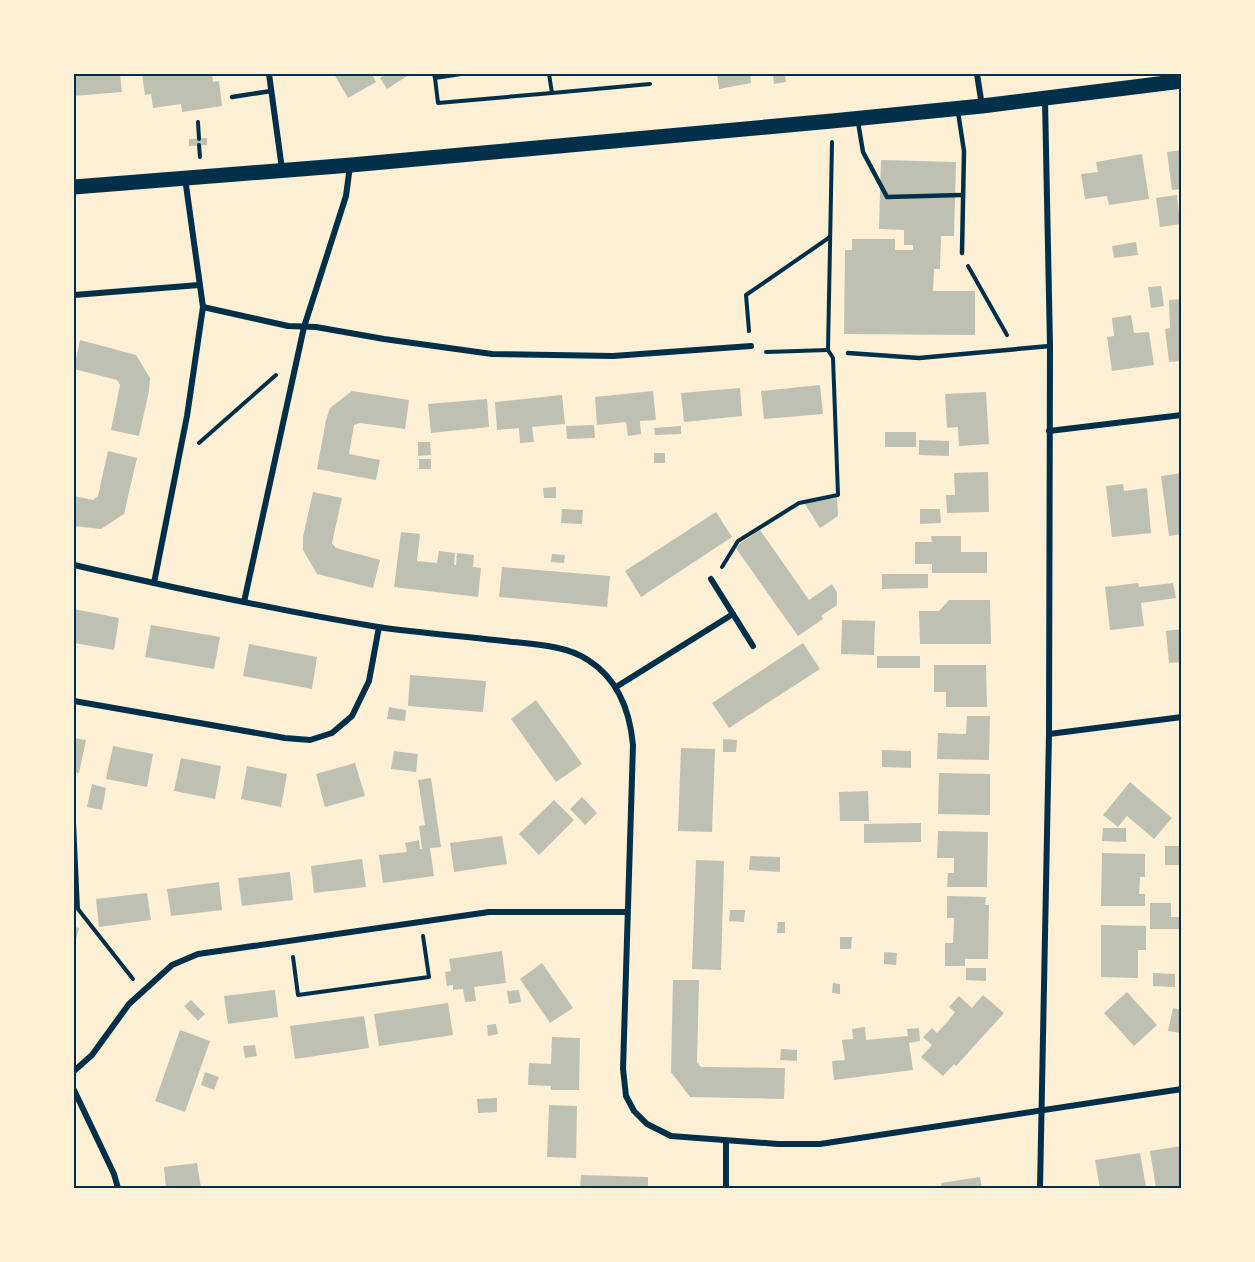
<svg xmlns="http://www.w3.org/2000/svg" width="1255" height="1262" viewBox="0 0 1255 1262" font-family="Inter,sans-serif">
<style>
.building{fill:#bec0b2}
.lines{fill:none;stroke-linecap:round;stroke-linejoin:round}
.path{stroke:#003049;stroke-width:4}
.service{stroke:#003049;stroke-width:4.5}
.minor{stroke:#003049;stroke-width:6}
.primary{stroke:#003049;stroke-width:15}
.neatline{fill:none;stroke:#003049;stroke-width:2}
</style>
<rect width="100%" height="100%" fill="#fdf0d5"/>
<!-- building -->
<g class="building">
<polygon points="74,74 120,74 122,92 74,96"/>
<polygon points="142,74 212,74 213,82 219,81 222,106 182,112 181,104 153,108 151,94 145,95"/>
<polygon points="334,74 372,74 376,82 348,98"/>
<polygon points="386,74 408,74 409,75 387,89 380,78"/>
<polygon points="717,74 750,74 751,83 719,89"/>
<polygon points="773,74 785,74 786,82 774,84"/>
<polygon points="207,138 207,145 189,146 189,139"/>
<polygon points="1182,150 1182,189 1172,190 1167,152"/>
<polygon points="1142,154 1149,199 1109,205 1107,196 1085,199 1081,174 1098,172 1096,162"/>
<polygon points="881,160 956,162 954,236 941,236 940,269 934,269 933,291 975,291 975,335 844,334 845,250 852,250 852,239 895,239 895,250 913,250 913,245 904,245 904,230 879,229"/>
<polygon points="1177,195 1180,224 1160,227 1156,198"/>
<polygon points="1136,242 1138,255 1114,258 1112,246"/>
<polygon points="1161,286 1164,306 1151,308 1148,287"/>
<polygon points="1182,299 1182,361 1169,362 1165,329 1170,328 1169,300"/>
<polygon points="1131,315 1134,333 1149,332 1154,365 1112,371 1107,337 1114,336 1112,318"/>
<polygon points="80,340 136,355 150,378 149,391 139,436 111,430 120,385 117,380 74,369"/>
<polygon points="820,385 823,414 764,419 761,391"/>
<polygon points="740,388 742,416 684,422 681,393"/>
<polygon points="352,391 409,400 405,429 360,423 354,425 349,454 380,460 376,480 317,469 326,420 330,408"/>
<polygon points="653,391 656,420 640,421 641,434 628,436 626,422 597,425 595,397"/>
<polygon points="986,392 989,444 959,446 958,427 947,428 945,394"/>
<polygon points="562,395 565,424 532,427 534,442 520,443 519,428 497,430 495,402"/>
<polygon points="487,399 489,427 431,433 428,404"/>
<polygon points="594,425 595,438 567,439 566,426"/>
<polygon points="681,426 681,434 655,435 654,428"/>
<rect x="885" y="432" width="31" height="15"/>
<polygon points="919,440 949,441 949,456 919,455"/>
<polygon points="418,442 430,442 431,455 418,456"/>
<polygon points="108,451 137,458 124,514 101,529 74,526 74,496 93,500 98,496"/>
<rect x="654" y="453" width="11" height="10"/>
<rect x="419" y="459" width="12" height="10"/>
<polygon points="988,472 989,512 947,513 946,495 955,495 954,473"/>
<polygon points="1182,473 1182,534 1169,536 1161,476"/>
<polygon points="1123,484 1124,491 1147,488 1151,533 1112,537 1106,486"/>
<polygon points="556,487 556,498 544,498 543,488"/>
<polygon points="313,492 342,498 332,543 336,548 380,560 373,588 317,574 303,550 303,537"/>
<polygon points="837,498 838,516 820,528 805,504 810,501"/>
<polygon points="562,509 583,510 582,524 561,523"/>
<polygon points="920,509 940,509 941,523 920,524"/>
<polygon points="716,512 732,537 641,597 625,571"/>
<polygon points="760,530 809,600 832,584 837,592 837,605 821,616 823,619 798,636 735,547"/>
<polygon points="401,532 420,534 417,561 437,563 439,551 455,553 454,565 456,565 457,553 474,555 473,567 481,568 478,597 394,587"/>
<polygon points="931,536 961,536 961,552 987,552 987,573 932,573 932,564 915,564 915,542 932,542"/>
<polygon points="552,554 565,555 564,563 551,562"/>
<polygon points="502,567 610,576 607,607 499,597"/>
<polygon points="882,574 928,574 928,588 882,589"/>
<polygon points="1138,583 1139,587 1173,583 1176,598 1141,603 1144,626 1110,630 1105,587"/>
<polygon points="949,600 990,600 991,644 920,644 919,611 939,611"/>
<polygon points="74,609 119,618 114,650 74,643"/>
<polygon points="842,620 875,621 874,655 841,654"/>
<polygon points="151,625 220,637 214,669 145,657"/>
<polygon points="1182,629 1182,662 1169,663 1166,631"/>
<polygon points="803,643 820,669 729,728 712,703"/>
<polygon points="249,644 317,657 312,689 243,676"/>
<rect x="877" y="656" width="43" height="12"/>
<polygon points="934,665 986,665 987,707 946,707 946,692 934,692"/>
<polygon points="410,675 486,681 483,712 408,706"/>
<polygon points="536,700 582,764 556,782 511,719"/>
<polygon points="389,707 406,710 405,721 387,719"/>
<polygon points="967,716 990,716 989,760 937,759 938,733 966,734"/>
<polygon points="74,738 86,740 79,773 74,772"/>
<polygon points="723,739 737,740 736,752 723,752"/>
<polygon points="113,746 153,754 147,787 106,779"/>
<polygon points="681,748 715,749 712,832 678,831"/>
<polygon points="882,750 911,751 911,768 882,767"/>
<polygon points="394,751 418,754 416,772 391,769"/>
<polygon points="181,758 221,766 215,799 174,791"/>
<polygon points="355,763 365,796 325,807 316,774"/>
<polygon points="247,766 287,774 281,807 241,799"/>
<polygon points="939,773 990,774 990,815 938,814"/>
<polygon points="431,778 441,847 430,848 434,876 383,883 379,855 407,852 405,843 419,840 420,849 422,849 419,826 425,825 418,780"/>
<polygon points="1130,782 1172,818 1154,839 1127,816 1118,827 1103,815"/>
<polygon points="92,784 106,788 102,810 87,807"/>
<polygon points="868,791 869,821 840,821 839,792"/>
<polygon points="582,797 597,813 585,825 570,809"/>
<polygon points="554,800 574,820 539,855 519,834"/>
<polygon points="921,823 921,842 864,843 864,824"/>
<polygon points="1103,828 1126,828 1126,842 1102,841"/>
<polygon points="938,831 988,832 987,887 947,887 948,873 954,873 954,858 937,858"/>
<polygon points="502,836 507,864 454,872 450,843"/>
<rect x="1165" y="846" width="17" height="19"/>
<polygon points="1102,853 1145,854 1145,877 1140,877 1139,894 1145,894 1145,906 1101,906"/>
<polygon points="750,856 780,857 780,872 749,870"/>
<polygon points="362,859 366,887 314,893 311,866"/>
<polygon points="696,860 724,861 721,970 692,969"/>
<polygon points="290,872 293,900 242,906 238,878"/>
<polygon points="219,882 222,910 171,916 167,889"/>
<polygon points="147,893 151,920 99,927 96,899"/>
<polygon points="947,896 986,897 985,905 989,905 988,959 965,959 965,966 945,966 945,943 953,943 954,918 947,918"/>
<polygon points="1150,903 1171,903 1171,917 1179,917 1179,929 1150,929"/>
<polygon points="730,910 745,910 744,922 729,921"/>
<polygon points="778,922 785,922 785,933 777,933"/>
<polygon points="1101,925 1146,926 1146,950 1138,950 1138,978 1101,977"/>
<polygon points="74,927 79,928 74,947"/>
<polygon points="840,937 852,937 851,949 840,949"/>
<polygon points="502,951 506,983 474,987 476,1001 465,1002 463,989 453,990 453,985 447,986 445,972 451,971 449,959"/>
<polygon points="884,952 897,953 896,965 884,964"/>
<polygon points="542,963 573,1008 550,1023 520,979"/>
<polygon points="966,968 986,968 986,981 966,980"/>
<polygon points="1153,973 1175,974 1175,987 1153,986"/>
<polygon points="673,980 699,980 697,1062 701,1067 785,1068 784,1099 690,1097 671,1072"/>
<polygon points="833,983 840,984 840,994 832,993"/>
<polygon points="275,990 278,1017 228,1024 224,996"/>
<polygon points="519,990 521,1002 509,1004 507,991"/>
<polygon points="1127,992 1157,1025 1134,1046 1104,1013"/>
<polygon points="983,995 1004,1013 956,1066 954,1064 943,1076 921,1057 932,1045 923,1037 932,1028 937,1033 948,1021 955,1012 949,1007 959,996 972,1008"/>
<polygon points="191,1000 205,1014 198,1021 184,1006"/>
<polygon points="448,1003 453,1035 379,1046 374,1014"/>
<polygon points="1173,1008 1182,1010 1181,1033 1168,1031"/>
<polygon points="364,1016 369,1048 295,1059 290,1026"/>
<polygon points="496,1024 498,1034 488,1036 487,1025"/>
<polygon points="865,1027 866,1040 908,1036 907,1029 919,1028 920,1041 909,1043 913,1070 834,1080 832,1061 845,1060 842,1040 853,1039 852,1029"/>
<polygon points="180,1030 210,1041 185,1112 155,1101"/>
<polygon points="552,1037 580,1038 579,1090 551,1090 551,1086 528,1085 529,1063 551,1064"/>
<polygon points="255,1045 257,1056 245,1058 243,1046"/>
<polygon points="781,1049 797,1050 797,1061 780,1060"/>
<polygon points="205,1072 219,1077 214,1090 201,1085"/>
<polygon points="497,1098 497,1112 478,1113 477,1099"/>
<polygon points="549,1105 577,1106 576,1158 547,1157"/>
<polygon points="1182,1146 1182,1188 1164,1188 1164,1186 1156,1188 1150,1151"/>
<polygon points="1140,1153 1146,1187 1100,1188 1095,1160"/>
<polygon points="197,1163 201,1188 166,1188 164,1167"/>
<polygon points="581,1175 648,1177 648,1188 580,1188"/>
<polygon points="980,1177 982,1188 942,1188 941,1183"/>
</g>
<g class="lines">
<!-- path -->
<g class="path">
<polyline points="434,74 435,78 461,74"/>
<polyline points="549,74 552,93 650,84"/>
<polyline points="435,78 438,103 552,93"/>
<polyline points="198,122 199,139"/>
<polyline points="199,145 200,157"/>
<polyline points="968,266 1007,335"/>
<polyline points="749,331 746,295 830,237"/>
<polyline points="766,352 828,350"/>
<polyline points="199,443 276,375"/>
<polyline points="722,567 738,541 799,503 838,495 833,358 828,350 832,142"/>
<polyline points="74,822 78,909 133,979"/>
<polyline points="293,957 298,995 429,977 423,936"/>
</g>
<!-- service -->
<g class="service">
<polyline points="232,97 271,91"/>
<polyline points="958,112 964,151 962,253"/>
<polyline points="858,122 863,152 887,197 962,195"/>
<polyline points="848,353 919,358 1050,346"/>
</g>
<!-- minor -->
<g class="minor">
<polyline points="269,74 282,169"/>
<polyline points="977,74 982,106"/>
<polyline points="74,295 199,285"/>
<polyline points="203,307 288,326 316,327 384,339 492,354 613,356 751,346"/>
<polyline points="1049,431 1182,415"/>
<path d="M74,565C174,588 275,610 378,627C419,633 462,636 504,641C531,644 566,645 588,660C618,679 630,712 633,745L623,1069L626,1096L634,1111L647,1124L671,1136L778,1144H820L1182,1089"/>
<polyline points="711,579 753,646"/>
<polyline points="154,583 187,416 203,307 185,178"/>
<polyline points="244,602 304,327 346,196 350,166"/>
<polyline points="616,687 733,614"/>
<polyline points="74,701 285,738 310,740 332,733 352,716 369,681 379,627"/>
<polyline points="1049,734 1182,717"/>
<polyline points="74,1071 92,1055 129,1004 172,965 198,954 489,912 627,912"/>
<polyline points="74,1090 114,1174 118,1188"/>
<polyline points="726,1188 726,1141"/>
<polyline points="1040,1188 1049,734 1050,346 1045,100"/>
</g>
<!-- primary -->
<polyline class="primary" points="74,187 351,165 832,121 982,106 1182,81"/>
</g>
<!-- border -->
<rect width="1255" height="1262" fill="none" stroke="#fdf0d5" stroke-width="150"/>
<rect x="75" y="75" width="1105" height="1112" class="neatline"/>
</svg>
